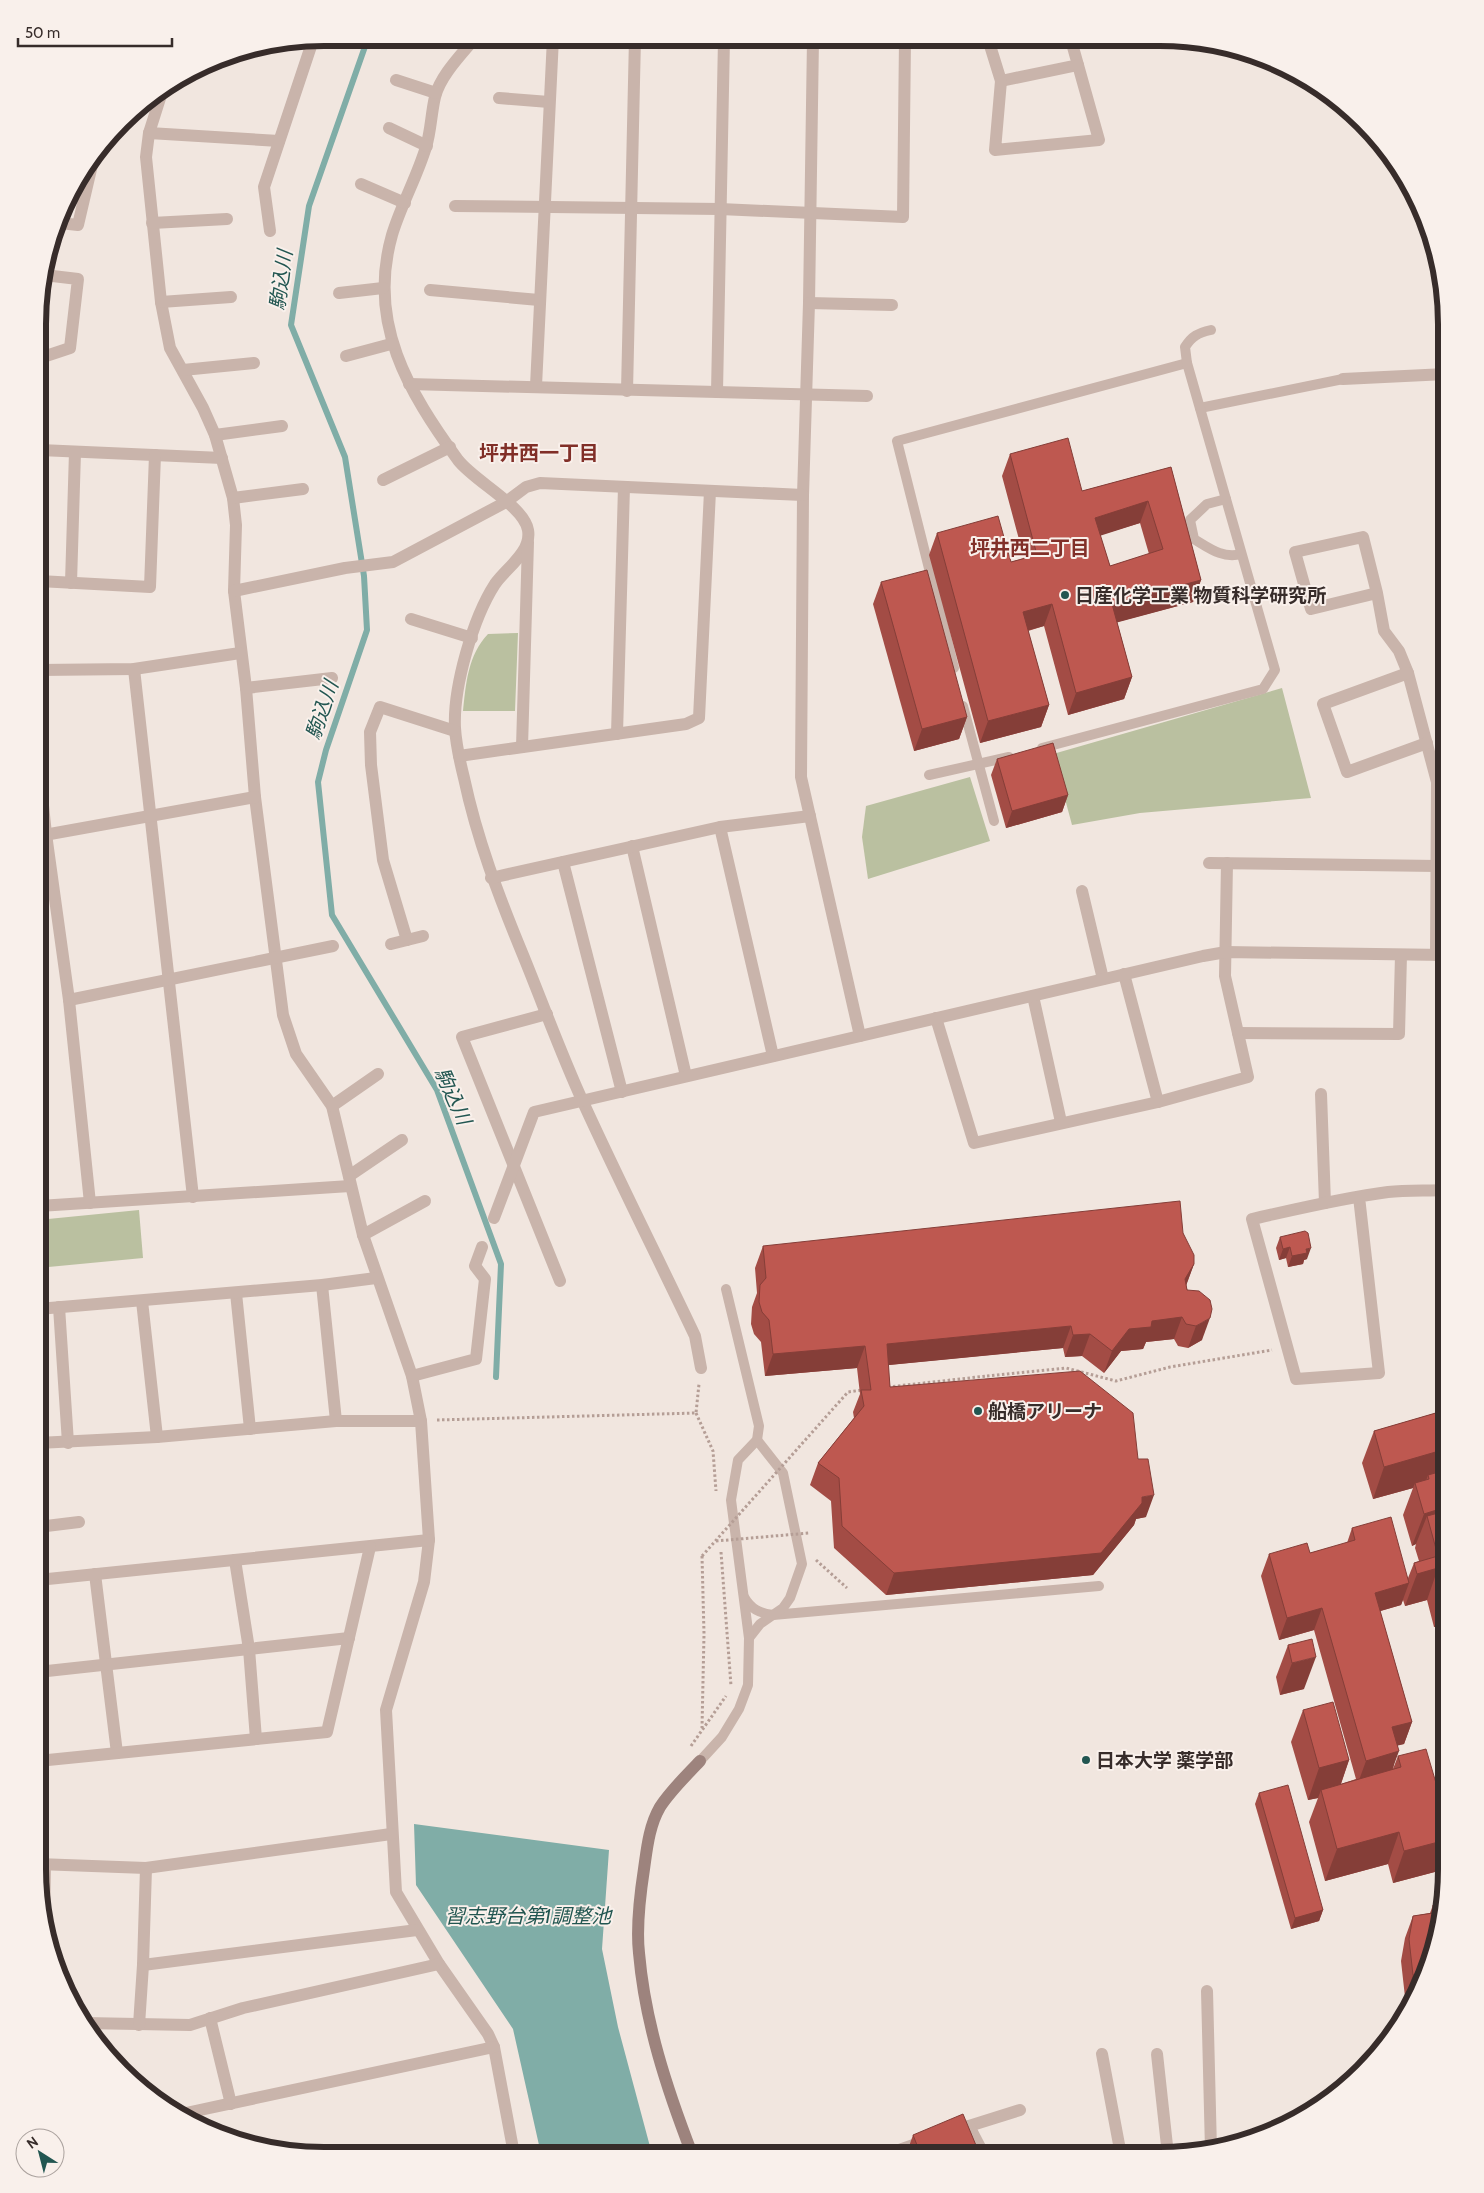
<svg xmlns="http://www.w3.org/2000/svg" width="1484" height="2193" viewBox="0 0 1484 2193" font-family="Cabin,'Noto Sans JP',sans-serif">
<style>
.green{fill:#bac0a0}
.water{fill:#80ada7}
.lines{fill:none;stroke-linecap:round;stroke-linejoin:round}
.stream{stroke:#80ada7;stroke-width:6}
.path{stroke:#b59e96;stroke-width:3;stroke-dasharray:2.5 2.5;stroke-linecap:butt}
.lane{stroke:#c9b4ab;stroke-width:10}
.street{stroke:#c9b4ab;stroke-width:12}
.secondary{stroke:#9d837d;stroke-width:12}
.path-bridge{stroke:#b59e96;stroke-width:3;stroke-dasharray:2.5 2.5;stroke-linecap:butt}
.wall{fill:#a34c45;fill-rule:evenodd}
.shaded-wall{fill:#853e38}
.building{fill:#be5850;stroke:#853e38;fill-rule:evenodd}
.poi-dot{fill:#225651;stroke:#f9f0eb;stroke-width:2}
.labels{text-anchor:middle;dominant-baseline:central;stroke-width:4;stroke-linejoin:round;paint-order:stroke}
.poi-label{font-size:19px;font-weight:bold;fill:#372c2a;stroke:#f9f0eb;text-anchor:start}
.water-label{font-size:20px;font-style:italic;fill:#225651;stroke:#f9f0eb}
.neighbourhood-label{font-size:20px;font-weight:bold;fill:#812f28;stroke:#f9f0eb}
.rim{fill:none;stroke:#372c2a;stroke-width:6}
</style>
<rect width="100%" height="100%" fill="#f1e6df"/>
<!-- green -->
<g class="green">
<path d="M518,633L515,711H463C466,683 468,655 488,634Z"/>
<polygon points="1282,688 1311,798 1140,813 1072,825 1053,754"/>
<polygon points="970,777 990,841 868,879 862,837 866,806"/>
<polygon points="139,1210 143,1258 38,1268 38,1220"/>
</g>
<!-- water -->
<polygon class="water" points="414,1824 609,1850 602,1949 618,2027 652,2154 541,2154 513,2029 416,1885"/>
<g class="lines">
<!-- stream -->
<polyline class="stream" points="368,38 309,206 291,325 345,457 364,576 367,630 326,750 318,782 332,915 437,1090 501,1264 496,1377"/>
<!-- path -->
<g class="path">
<polyline points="987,1376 1066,1368 1116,1381 1170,1367 1272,1350"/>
<polyline points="696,1413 713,1451 716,1491"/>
<polyline points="437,1420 696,1413 699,1384"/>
<polyline points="721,1552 731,1686"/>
<polyline points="702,1556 704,1634 702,1728"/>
<polyline points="816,1560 847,1588"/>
<polyline points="691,1746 726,1696"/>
</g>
<!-- lane -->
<g class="lane">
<polyline points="1200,408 1343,379"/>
<path d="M1226,499L1207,504L1190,520L1194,539C1209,548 1223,559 1241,554"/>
<polyline points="954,668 897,441 1187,363"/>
<polyline points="963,706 994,821"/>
<path d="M1042,748L1263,689L1275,670L1187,363L1185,347C1192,336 1198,333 1211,330"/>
<polyline points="929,775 1009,757"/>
<path d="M744,1597C751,1609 759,1613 773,1615L1099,1586"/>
<polyline points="749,1638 760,1624 783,1608 790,1598 802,1564 783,1473 757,1440"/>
<polyline points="700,1761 722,1737 739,1709 748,1685 749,1638 731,1500 738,1460 757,1440 759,1426 726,1289"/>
</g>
<!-- street -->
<g class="street">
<path d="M475,38C461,55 440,76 435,97C431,114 431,131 426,147C417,177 401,205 392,235C367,323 408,391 458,460C474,481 524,506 528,530C532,552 506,568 495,584C473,618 453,687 455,728C456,745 460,762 464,778C477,839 499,897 523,955C543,1004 561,1054 583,1102C619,1181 658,1258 695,1336L701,1368"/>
<polyline points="813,39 809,303 803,495 801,777 860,1036"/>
<polyline points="988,39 1001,81 1078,65 1071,40"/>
<polyline points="396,80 436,93"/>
<polyline points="1001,81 995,150 1099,140 1078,65"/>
<polyline points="162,92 149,133 146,157 161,302 170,348 203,408 215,435 233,498 236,525 234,591 246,688 255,797 283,1015 296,1054 332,1106 363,1235 412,1376 421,1421 429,1540 424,1582 386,1710 396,1892 439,1964 488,2034 494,2047 514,2154"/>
<polyline points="499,98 549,102"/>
<polyline points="389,128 427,146"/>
<polyline points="149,133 279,141"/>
<polyline points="361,184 405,203"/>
<polyline points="455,206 720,209 903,217 905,39"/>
<polyline points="60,223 78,225 92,165"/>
<polyline points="152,223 227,219"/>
<polyline points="270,231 264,187 313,40"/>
<polyline points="430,290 539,300"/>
<polyline points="339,293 383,288"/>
<polyline points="161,302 231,297"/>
<polyline points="809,303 892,305"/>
<polyline points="346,356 391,344"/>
<polyline points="40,358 70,348 78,279 44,275"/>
<polyline points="183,370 254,363"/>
<polyline points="1343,379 1446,374"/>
<polyline points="409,384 867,396"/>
<polyline points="536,386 553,38"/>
<polyline points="627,391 635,38"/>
<polyline points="717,392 724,39"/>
<polyline points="215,435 282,426"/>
<polyline points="40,450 222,458"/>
<polyline points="383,480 450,447"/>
<polyline points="233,498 303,489"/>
<polyline points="39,581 150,587 155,455"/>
<polyline points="71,583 75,452"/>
<polyline points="234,591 345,568 393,562 506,502 526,487 540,483 803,495"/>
<polyline points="1377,593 1311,609 1295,552 1363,537 1377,593 1384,631 1399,651 1408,673 1437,782 1436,955"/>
<polyline points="411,619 472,638"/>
<polyline points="134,669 193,1197"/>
<polyline points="39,670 134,669 240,653"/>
<polyline points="1408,673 1323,704 1347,772 1427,743"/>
<polyline points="246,688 332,678"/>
<polyline points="617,734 624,487"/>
<polyline points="522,747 528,542"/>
<polyline points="459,756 686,724 699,718 710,491"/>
<polyline points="39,767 46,834 69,1000 90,1203"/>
<polyline points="720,827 773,1056"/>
<polyline points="39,836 255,797"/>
<polyline points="632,846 686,1076"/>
<polyline points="563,862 622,1092"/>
<polyline points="1209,863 1437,866"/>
<polyline points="491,878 720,827 810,816"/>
<polyline points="1082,891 1103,979"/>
<polyline points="407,940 383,860 371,765 370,732 380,707 455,731"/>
<polyline points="391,944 423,936"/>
<polyline points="1124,974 1158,1102"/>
<polyline points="1033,996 1061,1122"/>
<polyline points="69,1000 333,946"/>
<polyline points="547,1014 462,1037 560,1281"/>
<polyline points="936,1018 974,1143 1158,1102 1248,1077 1225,976 1227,863"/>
<polyline points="1238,1033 1399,1034 1401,955"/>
<polyline points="1321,1094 1325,1203"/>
<polyline points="332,1106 378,1074"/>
<polyline points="349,1176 402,1140"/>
<path d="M1359,1197L1379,1373L1296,1379L1252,1219C1297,1209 1342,1198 1388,1192C1407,1190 1427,1191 1446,1190"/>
<polyline points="39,1206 350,1186"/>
<polyline points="494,1218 534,1112 1203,956 1226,952 1446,955"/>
<polyline points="363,1235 425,1201"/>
<polyline points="322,1285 336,1421"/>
<polyline points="236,1293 250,1429"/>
<polyline points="142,1301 157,1437"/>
<polyline points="59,1307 68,1443"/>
<polyline points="38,1309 322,1285 376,1278"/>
<polyline points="412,1376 476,1359 485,1279 475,1266 482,1247"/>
<polyline points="38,1443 157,1437 336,1421 421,1421"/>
<polyline points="38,1527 79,1522"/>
<polyline points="235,1560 249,1649 256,1739"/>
<polyline points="95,1574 117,1753"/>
<polyline points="38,1580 429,1540"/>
<polyline points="38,1672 349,1638"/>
<polyline points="38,1761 327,1732 370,1547"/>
<polyline points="38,1864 146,1868 391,1834"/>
<polyline points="44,1926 45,1865"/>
<polyline points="143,1965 417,1930"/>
<polyline points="1207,1991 1211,2150"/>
<polyline points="210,2018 231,2104"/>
<polyline points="84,2023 190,2025 243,2008 439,1964"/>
<polyline points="139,2025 143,1965 146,1868"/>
<polyline points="1102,2054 1121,2155"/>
<polyline points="1157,2054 1168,2155"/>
<polyline points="187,2117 186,2113 494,2047"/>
<polyline points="969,2126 1020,2110"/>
<polyline points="953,2131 969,2126 984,2155"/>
<polyline points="885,2155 925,2141"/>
</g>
<!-- secondary -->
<path class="secondary" d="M692,2154C667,2089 645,2023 639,1953C636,1926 640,1895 644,1869C647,1848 649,1826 660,1807C671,1790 686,1776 700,1761"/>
<!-- path-bridge -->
<g class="path-bridge">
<polyline points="888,1387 987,1376"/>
<polyline points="716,1541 809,1533"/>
<polyline points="702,1556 848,1392 862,1390"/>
</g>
</g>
<!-- wall -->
<g class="wall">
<path d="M1010,454L1082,491L1171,467L1201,580L1193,602L1117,622L1132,677L1124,699L1068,715L1044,626L1028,631L1049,705L1041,727L980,743L929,555L937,533L1011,562L1024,558L1002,476ZM1140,523L1149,554L1110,566L1100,535Z"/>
<polygon points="881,582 967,717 959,739 914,751 873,604"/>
<polygon points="997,759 1068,795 1062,812 1006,828 991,775"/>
<polygon points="1183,1233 1194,1264 1186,1285 1202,1340 1188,1348 1178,1346 1174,1339 1146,1342 1143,1349 1121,1351 1104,1373 1082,1356 1065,1357 1063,1348 888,1365 890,1387 1146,1517 1136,1519 1134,1525 1093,1575 886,1595 834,1548 831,1501 810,1485 818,1463 854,1418 853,1412 860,1394 857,1368 765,1376 761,1342 754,1334 751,1324 752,1307 757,1293 755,1268 763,1246"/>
<polygon points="1280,1237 1307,1259 1304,1260 1303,1264 1288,1267 1286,1258 1279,1260 1276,1248"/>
<polygon points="1446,1410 1446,1624 1434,1627 1427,1600 1405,1606 1403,1600 1401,1605 1380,1611 1412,1722 1404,1744 1398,1745 1393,1769 1398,1756 1436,1783 1446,1780 1446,1869 1393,1883 1388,1864 1325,1881 1309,1822 1318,1798 1308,1800 1291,1742 1303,1710 1349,1760 1341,1784 1356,1779 1314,1630 1279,1640 1261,1576 1269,1554 1310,1553 1347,1543 1352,1528 1408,1578 1414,1563 1419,1561 1415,1548 1416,1544 1412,1546 1403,1515 1413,1488 1373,1499 1362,1463 1374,1431"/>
<polygon points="1288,1645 1304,1689 1280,1695 1276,1677"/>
<polygon points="1446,1754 1446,1766 1444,1760"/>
<polygon points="1259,1793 1323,1910 1319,1921 1291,1929 1255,1804"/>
<polygon points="1433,1905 1431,1961 1414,1996 1405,1997 1401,1961 1405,1938 1413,1916 1430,1913"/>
<polygon points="913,2135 980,2155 906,2155"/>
</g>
<!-- shaded-wall -->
<g class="shaded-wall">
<polygon points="1148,501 1140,523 1087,540 1095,518"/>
<polygon points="1201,580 1193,602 1104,626 1112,604"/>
<polygon points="1052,604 1044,626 1015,634 1023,612"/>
<polygon points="1132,677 1124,699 1068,715 1076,693"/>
<polygon points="1049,705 1041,727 980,743 988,721"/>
<polygon points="967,717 959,739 914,751 922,729"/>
<polygon points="1068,795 1062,812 1006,828 1012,811"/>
<polygon points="1290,1247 1286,1258 1279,1260 1283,1249"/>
<polygon points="1311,1248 1307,1259 1304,1260 1303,1264 1288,1267 1292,1256 1306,1249"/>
<polygon points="1194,1264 1186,1286 1185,1279"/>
<polygon points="1182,1317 1174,1339 1146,1342 1143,1349 1121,1351 1104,1373 1112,1351 1129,1329 1152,1321"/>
<polygon points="1210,1318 1202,1340 1188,1348 1196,1326"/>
<polygon points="1071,1326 1063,1348 879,1366 887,1344"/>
<polygon points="1090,1334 1082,1356 1065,1357 1073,1335"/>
<polygon points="865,1346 857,1368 765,1376 773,1354"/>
<polygon points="1446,1449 1446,1478 1429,1479 1428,1475 1425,1484 1415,1483 1413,1488 1373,1499 1384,1467"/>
<polygon points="1154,1495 1146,1517 1136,1519 1134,1525 1093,1575 886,1595 894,1573 1142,1497"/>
<polygon points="1446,1507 1446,1536 1427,1516 1416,1544 1412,1546 1424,1514"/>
<polygon points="1438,1568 1427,1600 1405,1606 1417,1574"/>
<polygon points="1409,1583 1401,1605 1367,1615 1375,1593"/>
<polygon points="1446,1595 1446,1624 1434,1627"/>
<polygon points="1322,1608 1314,1630 1279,1640 1287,1618"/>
<polygon points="1316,1657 1304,1689 1280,1695 1292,1663"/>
<polygon points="1412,1722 1404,1744 1384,1749 1392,1727"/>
<polygon points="1399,1751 1391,1773 1358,1783 1366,1761"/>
<polygon points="1349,1760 1338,1792 1321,1790 1318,1798 1308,1800 1319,1768"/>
<polygon points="1399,1832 1388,1864 1325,1881 1337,1849"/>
<polygon points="1446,1840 1446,1869 1393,1883 1404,1851"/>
<polygon points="1323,1910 1319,1921 1291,1929 1295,1918"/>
<polygon points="1422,1974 1414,1996 1405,1997 1413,1975"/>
</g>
<!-- building -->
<g class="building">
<path d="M1068,438L1082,491L1171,467L1201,580L1112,604L1132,677L1076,693L1052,604L1023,612L1049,705L988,721L937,533L998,516L1011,562L1037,555L1010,454ZM1148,501L1163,549L1110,566L1095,518Z"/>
<polygon points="927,570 967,717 922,729 881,582"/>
<polygon points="1053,743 1068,795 1012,811 997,759"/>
<polygon points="1180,1201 1183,1233 1194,1255 1194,1264 1185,1279 1187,1290 1199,1291 1210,1300 1212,1309 1210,1318 1196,1326 1186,1324 1182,1317 1152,1321 1151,1327 1129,1329 1112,1351 1090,1334 1073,1335 1071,1326 887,1344 890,1387 1080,1371 1133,1413 1138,1459 1148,1459 1154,1495 1142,1497 1142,1503 1101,1553 894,1573 842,1526 839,1478 818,1463 864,1406 861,1390 871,1390 865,1346 773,1354 769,1320 762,1312 759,1302 760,1285 766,1278 763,1246"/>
<polygon points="1305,1231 1308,1233 1311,1248 1306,1249 1307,1253 1292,1256 1290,1247 1283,1249 1280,1237"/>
<polygon points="1446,1410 1446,1449 1384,1467 1374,1431"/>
<polygon points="1446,1470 1446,1507 1424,1514 1415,1483 1429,1479 1428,1475"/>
<polygon points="1446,1511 1446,1595 1438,1568 1417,1574 1414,1563 1438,1556 1427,1516"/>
<polygon points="1391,1517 1409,1583 1375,1593 1412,1722 1392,1727 1399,1751 1366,1761 1322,1608 1287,1618 1269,1554 1307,1543 1310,1553 1355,1540 1352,1528"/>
<polygon points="1312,1639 1316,1657 1292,1663 1288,1645"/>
<polygon points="1333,1702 1349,1760 1319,1768 1303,1710"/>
<polygon points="1426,1749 1436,1783 1446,1780 1446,1840 1404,1851 1399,1832 1337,1849 1321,1790 1401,1767 1398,1756"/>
<polygon points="1288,1785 1323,1910 1295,1918 1259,1793"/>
<polygon points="1443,1904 1431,1961 1422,1979 1422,1974 1413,1975 1409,1939 1413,1916 1433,1913 1433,1905"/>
<polygon points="963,2114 980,2155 921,2155 913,2135"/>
</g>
<!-- markers -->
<g class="poi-dot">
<circle cx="1065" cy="595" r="5"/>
<circle cx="978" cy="1411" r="5"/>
<circle cx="1086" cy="1760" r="5"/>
</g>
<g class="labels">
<!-- poi labels -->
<g class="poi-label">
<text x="1075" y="595">日産化学工業 物質科学研究所</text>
<text x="988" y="1411">船橋アリーナ</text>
<text x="1096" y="1760">日本大学 薬学部</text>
</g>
<!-- water labels -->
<g class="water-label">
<text transform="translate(281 280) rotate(-82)">駒込川</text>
<text transform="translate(322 710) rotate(-71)">駒込川</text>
<text transform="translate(453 1096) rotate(66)">駒込川</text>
<text x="528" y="1916">習志野台第1調整池</text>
</g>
<!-- neighbourhood labels -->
<g class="neighbourhood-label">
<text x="539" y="453">坪井西一丁目</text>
<text x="1030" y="548">坪井西二丁目</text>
</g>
</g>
<!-- crop -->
<path d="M0 0H1484V2193H0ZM324 46H1160A278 278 0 0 1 1438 324V1869A278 278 0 0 1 1160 2147H324A278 278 0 0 1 46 1869V324A278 278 0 0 1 324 46Z" fill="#f9f0eb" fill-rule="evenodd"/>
<path class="rim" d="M324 46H1160A278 278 0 0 1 1438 324V1869A278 278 0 0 1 1160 2147H324A278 278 0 0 1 46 1869V324A278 278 0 0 1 324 46Z"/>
<!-- north arrow -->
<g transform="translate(40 2153) rotate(324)"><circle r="24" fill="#f9f0eb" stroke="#aba29e"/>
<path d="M0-4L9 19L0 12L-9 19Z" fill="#225651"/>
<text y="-8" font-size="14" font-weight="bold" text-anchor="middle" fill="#372c2a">N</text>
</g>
<!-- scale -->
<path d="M18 38v8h154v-8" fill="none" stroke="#372c2a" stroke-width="2.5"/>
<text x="25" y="38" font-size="15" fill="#372c2a" stroke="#f9f0eb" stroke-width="4" paint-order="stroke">50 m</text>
</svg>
